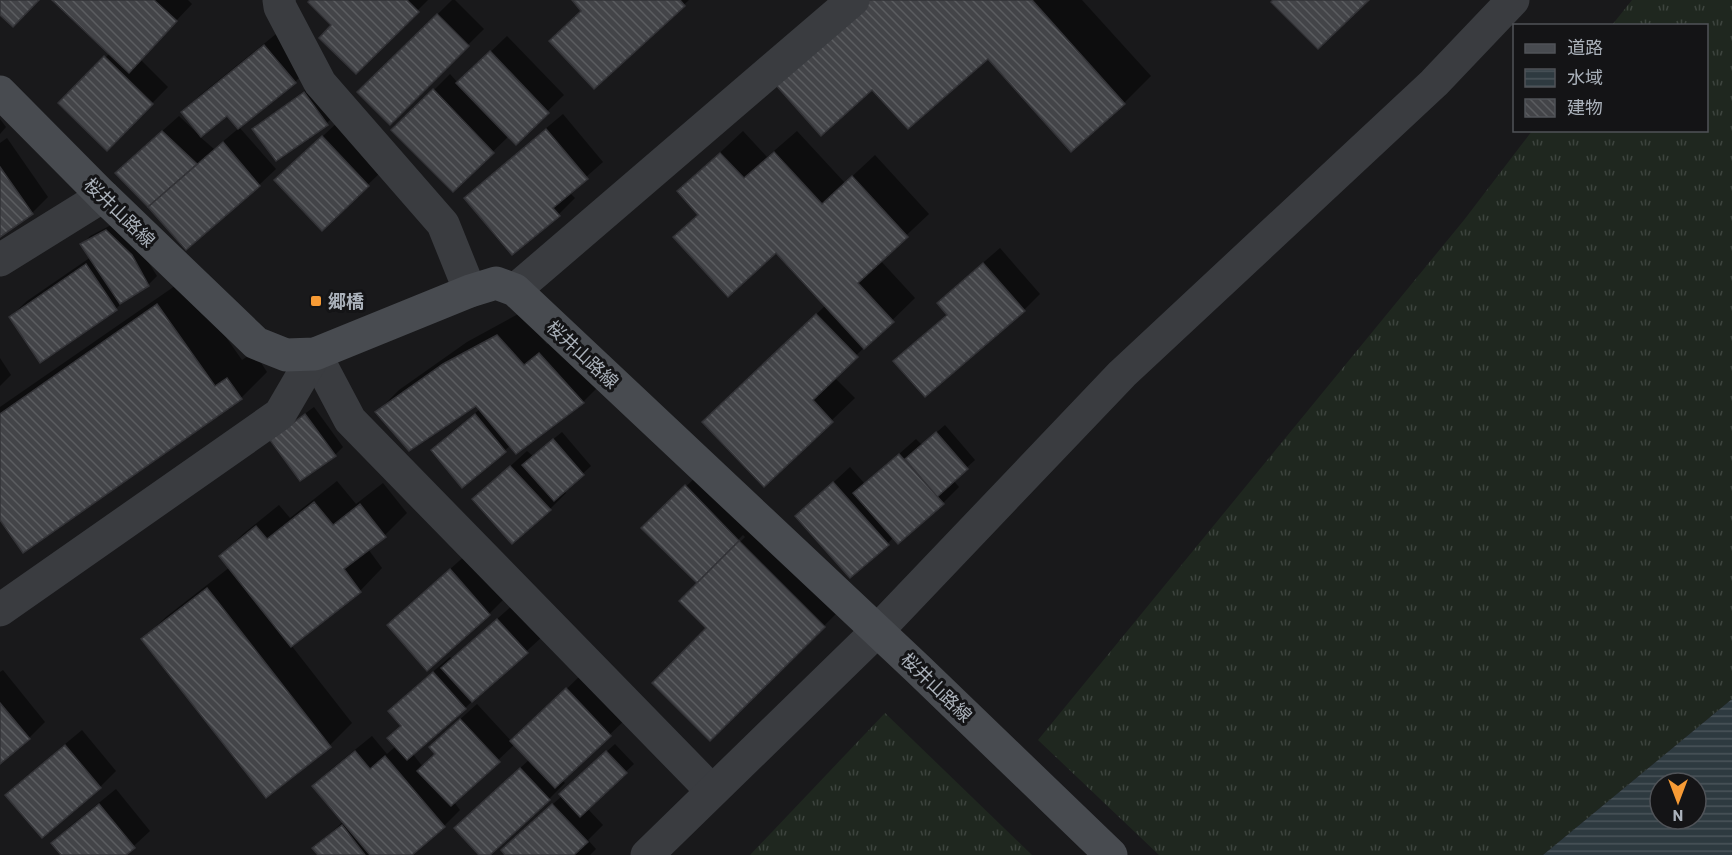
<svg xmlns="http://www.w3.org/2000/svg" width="1732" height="855" viewBox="0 0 1732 855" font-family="Barlow,'Noto Sans JP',sans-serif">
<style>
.grass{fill:url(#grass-tufts)}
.water{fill:url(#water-rules);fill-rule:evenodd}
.shadow{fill:#0007;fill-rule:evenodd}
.building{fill:url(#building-back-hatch);stroke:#333337;stroke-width:1.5}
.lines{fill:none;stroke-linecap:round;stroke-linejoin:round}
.street{stroke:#3a3c40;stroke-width:33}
.secondary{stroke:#484b50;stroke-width:33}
.poi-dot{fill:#f79b35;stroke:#141416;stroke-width:2}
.labels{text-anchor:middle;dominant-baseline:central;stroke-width:6;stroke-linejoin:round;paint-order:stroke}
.street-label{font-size:18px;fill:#abb2bb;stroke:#141416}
.poi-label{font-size:18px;font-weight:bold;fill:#abb2bb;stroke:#141416;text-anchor:start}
</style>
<defs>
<pattern id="grass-tufts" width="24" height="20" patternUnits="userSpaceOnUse" patternTransform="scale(1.5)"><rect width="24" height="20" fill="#1f271f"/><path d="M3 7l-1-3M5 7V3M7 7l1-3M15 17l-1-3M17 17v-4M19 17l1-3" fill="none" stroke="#3d443e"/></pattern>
<pattern id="water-rules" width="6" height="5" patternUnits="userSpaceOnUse" patternTransform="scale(1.5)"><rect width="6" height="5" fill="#2e3a40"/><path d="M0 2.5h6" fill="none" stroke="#4a545a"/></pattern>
<pattern id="building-back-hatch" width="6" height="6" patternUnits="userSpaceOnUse" patternTransform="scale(1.5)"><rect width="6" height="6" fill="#434448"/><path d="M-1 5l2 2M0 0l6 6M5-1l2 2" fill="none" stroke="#5b5d60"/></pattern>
</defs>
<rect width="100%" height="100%" fill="#19191b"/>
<!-- grass -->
<g class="grass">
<polygon points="1632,0 1732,0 1732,699 1543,855 1159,855 1038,740 1464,220 1532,131 1706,130 1706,26 1612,25"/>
<polygon points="885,713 1032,855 750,855"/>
</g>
<!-- water -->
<path class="water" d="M1732,699V855H1543ZM1660,783H1696V819H1660Z"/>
<!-- shadow -->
<g class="shadow">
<polygon points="54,0 188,0 192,4 140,59 168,87 107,149 60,103 110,53"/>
<polygon points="312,0 428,0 356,72 333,25"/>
<polygon points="452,0 455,0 484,29 390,122 359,92"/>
<polygon points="574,0 689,0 594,87 582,11"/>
<polygon points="868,0 1082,0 1151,76 1124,103 1071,150 988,57 872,88"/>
<path d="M281,30L311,66L295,82L239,127L276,169L259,185L186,248L149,206L133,157L179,116L198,134L199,133L183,112L199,96ZM227,114L239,128L214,149L199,136Z"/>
<polygon points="507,36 564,95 516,142 509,136 453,190 394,130 450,74 458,83"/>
<polygon points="312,85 335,115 327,123 254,129 263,121"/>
<polygon points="563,114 603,162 569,192 575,198 559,214 466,198 482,182"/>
<polygon points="0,119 6,127 0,134"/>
<polygon points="339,121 384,169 322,229 293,164"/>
<polygon points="743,131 767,157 797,131 845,183 875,155 929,214 880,260 915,298 834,377 855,398 764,485 726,400 826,305 776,251 675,237 699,214 679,191"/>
<polygon points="7,138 48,197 32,213 0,235 0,143"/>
<polygon points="115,223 139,247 157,276 148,285 125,299 116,309 10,317 27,301 91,257 82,245 90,236"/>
<polygon points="1000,248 1040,294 1024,310 895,361 948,313 939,303 955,287"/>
<polygon points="185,279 242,360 254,352 267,372 241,398 0,518 0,407"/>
<polygon points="520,313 547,344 562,332 605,380 583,402 510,446 462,486 433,450 449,434 480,409 476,404 377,412 399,390 467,342"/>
<polygon points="0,358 11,375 0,386"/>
<polygon points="314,407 343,447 335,455 280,432"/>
<polygon points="945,425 975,460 953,480 959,487 943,503 894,537 888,543 797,516 850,467 865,484 916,439 922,445"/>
<polygon points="562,432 591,466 564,491 566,493 550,509 474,499 527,451 533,456"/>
<polygon points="702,471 846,604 710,739 709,628 681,601 745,537 743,535 697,581 643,528"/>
<polygon points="337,481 356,504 383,483 407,513 385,535 368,549 382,568 360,591 291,645 352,723 330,745 266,796 143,639 166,617 230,567 221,556 243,534 279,505 290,518"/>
<polygon points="467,554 505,598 489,614 405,609"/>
<polygon points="514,604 543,636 465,708 412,753 423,767 437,753 447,731 477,704 512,742 583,673 626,719 562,780 565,783 549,799 488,855 481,855 472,812 530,759 515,744 454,802 460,810 444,826 409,855 320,855 314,848 344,821 314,786 330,770 372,736 387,754 396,746 389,738 402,725 406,695 450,657 452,659"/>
<polygon points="3,670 45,722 29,738 0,762 0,672"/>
<polygon points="82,730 116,771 100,787 7,795 23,779"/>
<polygon points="615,744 634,764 587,808 603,825 588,840 596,849 590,855 507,855 519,834 562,796 569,786"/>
<polygon points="116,789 150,831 124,855 63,855 53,843 69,827"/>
</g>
<!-- building -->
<g class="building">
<polygon points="0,0 39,0 13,27 0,15"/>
<polygon points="52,0 154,0 177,21 129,73"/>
<polygon points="310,0 407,0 419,12 356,74 319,38 331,25 308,2"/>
<polygon points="572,0 680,0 685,6 594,89 549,41 581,11"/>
<polygon points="869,0 1032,0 1125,104 1071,152 988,59 908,129 872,90 821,136 775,84"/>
<polygon points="1273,0 1369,0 1318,49 1271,2"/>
<polygon points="437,14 469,46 390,125 357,92"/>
<polygon points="264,45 296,83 238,129 227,116 201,137 181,112"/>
<polygon points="490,51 549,113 516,145 456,83"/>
<polygon points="104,56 153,104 107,151 58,103"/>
<polygon points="433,89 494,153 453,192 391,130"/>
<polygon points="304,92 328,125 276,161 252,129"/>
<polygon points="546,129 588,179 553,208 560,216 512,255 464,198"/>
<polygon points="162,131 197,164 148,207 115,173"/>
<polygon points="322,136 369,186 322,231 274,180"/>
<polygon points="223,142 260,186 186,250 148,207"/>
<polygon points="774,152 822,204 852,176 908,237 858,283 894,322 864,349 776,253 728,297 673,237 698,215 677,191 720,153 744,178"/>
<polygon points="0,167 33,214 0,237"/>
<polygon points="106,230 132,255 149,286 120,304 80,244"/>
<polygon points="983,263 1025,311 925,397 893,361 947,315 937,303"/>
<polygon points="86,264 117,310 40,363 9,317"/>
<polygon points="157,304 215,386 227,378 242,399 23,553 0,520 0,414"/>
<polygon points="816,314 858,357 813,400 833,422 764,487 702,422"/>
<polygon points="497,335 524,365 539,353 584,403 516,454 476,406 409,451 375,412 443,364"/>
<polygon points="305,414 336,456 300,481 270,440"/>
<polygon points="475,414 506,452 462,488 431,450"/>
<polygon points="936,432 968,469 937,497 905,459"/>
<polygon points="553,439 584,475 554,501 522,465"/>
<polygon points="899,454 944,504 898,544 853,493"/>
<polygon points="510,466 551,510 512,544 472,499"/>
<polygon points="833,482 889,545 850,578 795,516"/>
<polygon points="685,485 739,541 697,583 641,528"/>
<polygon points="314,502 333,525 360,504 386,537 344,569 361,592 291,647 219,556 256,526 267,539"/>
<polygon points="739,541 825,627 710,741 652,683 706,628 679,601"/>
<polygon points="450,569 490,615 427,671 387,625"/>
<polygon points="207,588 331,747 266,798 141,639"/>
<polygon points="497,619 528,653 472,702 441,668"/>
<polygon points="433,672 466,709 407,760 387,738 401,726 388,711"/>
<polygon points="566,688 611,736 555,788 510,741"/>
<polygon points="0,703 30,739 0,764"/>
<polygon points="460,719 500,762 451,806 417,771 435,754 429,747"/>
<polygon points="65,745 101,788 42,838 5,795"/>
<polygon points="355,751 370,769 385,756 445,827 412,855 370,855 312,786"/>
<polygon points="606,751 627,773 580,817 559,794"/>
<polygon points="520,768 550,800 490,855 479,855 454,828"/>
<polygon points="99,804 135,848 126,855 61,855 51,843"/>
<polygon points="552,804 588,842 574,855 505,855 501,850"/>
<polygon points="342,825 365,855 318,855 312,848"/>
</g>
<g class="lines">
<!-- street -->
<g class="street">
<polyline points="279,0 280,7 320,83 443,224 470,291"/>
<polyline points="0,260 103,196"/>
<polyline points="515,290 853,0"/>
<polyline points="315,354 350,420 712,791"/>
<polyline points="0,610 280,414 315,354"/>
<polyline points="647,855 877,631 1122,374 1434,83 1513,0"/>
</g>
<!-- secondary -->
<polyline class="secondary" points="0,92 103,196 256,343 286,355 315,354 470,291 496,283 515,290 918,669 1111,855"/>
</g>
<!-- markers -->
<rect class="poi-dot" x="310" y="295" width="12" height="12" rx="3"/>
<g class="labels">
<!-- street labels -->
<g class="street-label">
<text transform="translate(120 212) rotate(44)">桜井山路線</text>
<text transform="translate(583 354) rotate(43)">桜井山路線</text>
<text transform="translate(937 687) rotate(44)">桜井山路線</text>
</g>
<!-- poi labels -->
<g class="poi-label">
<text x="328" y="301">郷橋</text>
</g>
</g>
<!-- legend -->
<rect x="1513" y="24" width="195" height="108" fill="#141416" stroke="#505358" stroke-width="1.5"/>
<rect x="1525" y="44" width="30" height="9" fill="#484b50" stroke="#505358" stroke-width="1.5"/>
<text x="1567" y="54" font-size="18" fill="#abb2bb">道路</text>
<rect x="1525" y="69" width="30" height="18" fill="url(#water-rules)" stroke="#505358" stroke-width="1.5"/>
<text x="1567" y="84" font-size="18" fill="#abb2bb">水域</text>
<rect x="1525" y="99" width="30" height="18" fill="url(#building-back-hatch)" stroke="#505358" stroke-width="1.5"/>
<text x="1567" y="114" font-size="18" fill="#abb2bb">建物</text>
<!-- north arrow -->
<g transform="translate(1678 801) rotate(180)"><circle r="28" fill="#141416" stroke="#505358" stroke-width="1.5"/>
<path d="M0-4.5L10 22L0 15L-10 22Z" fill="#f79b35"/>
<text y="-9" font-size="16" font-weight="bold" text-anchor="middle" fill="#abb2bb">N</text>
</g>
</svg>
